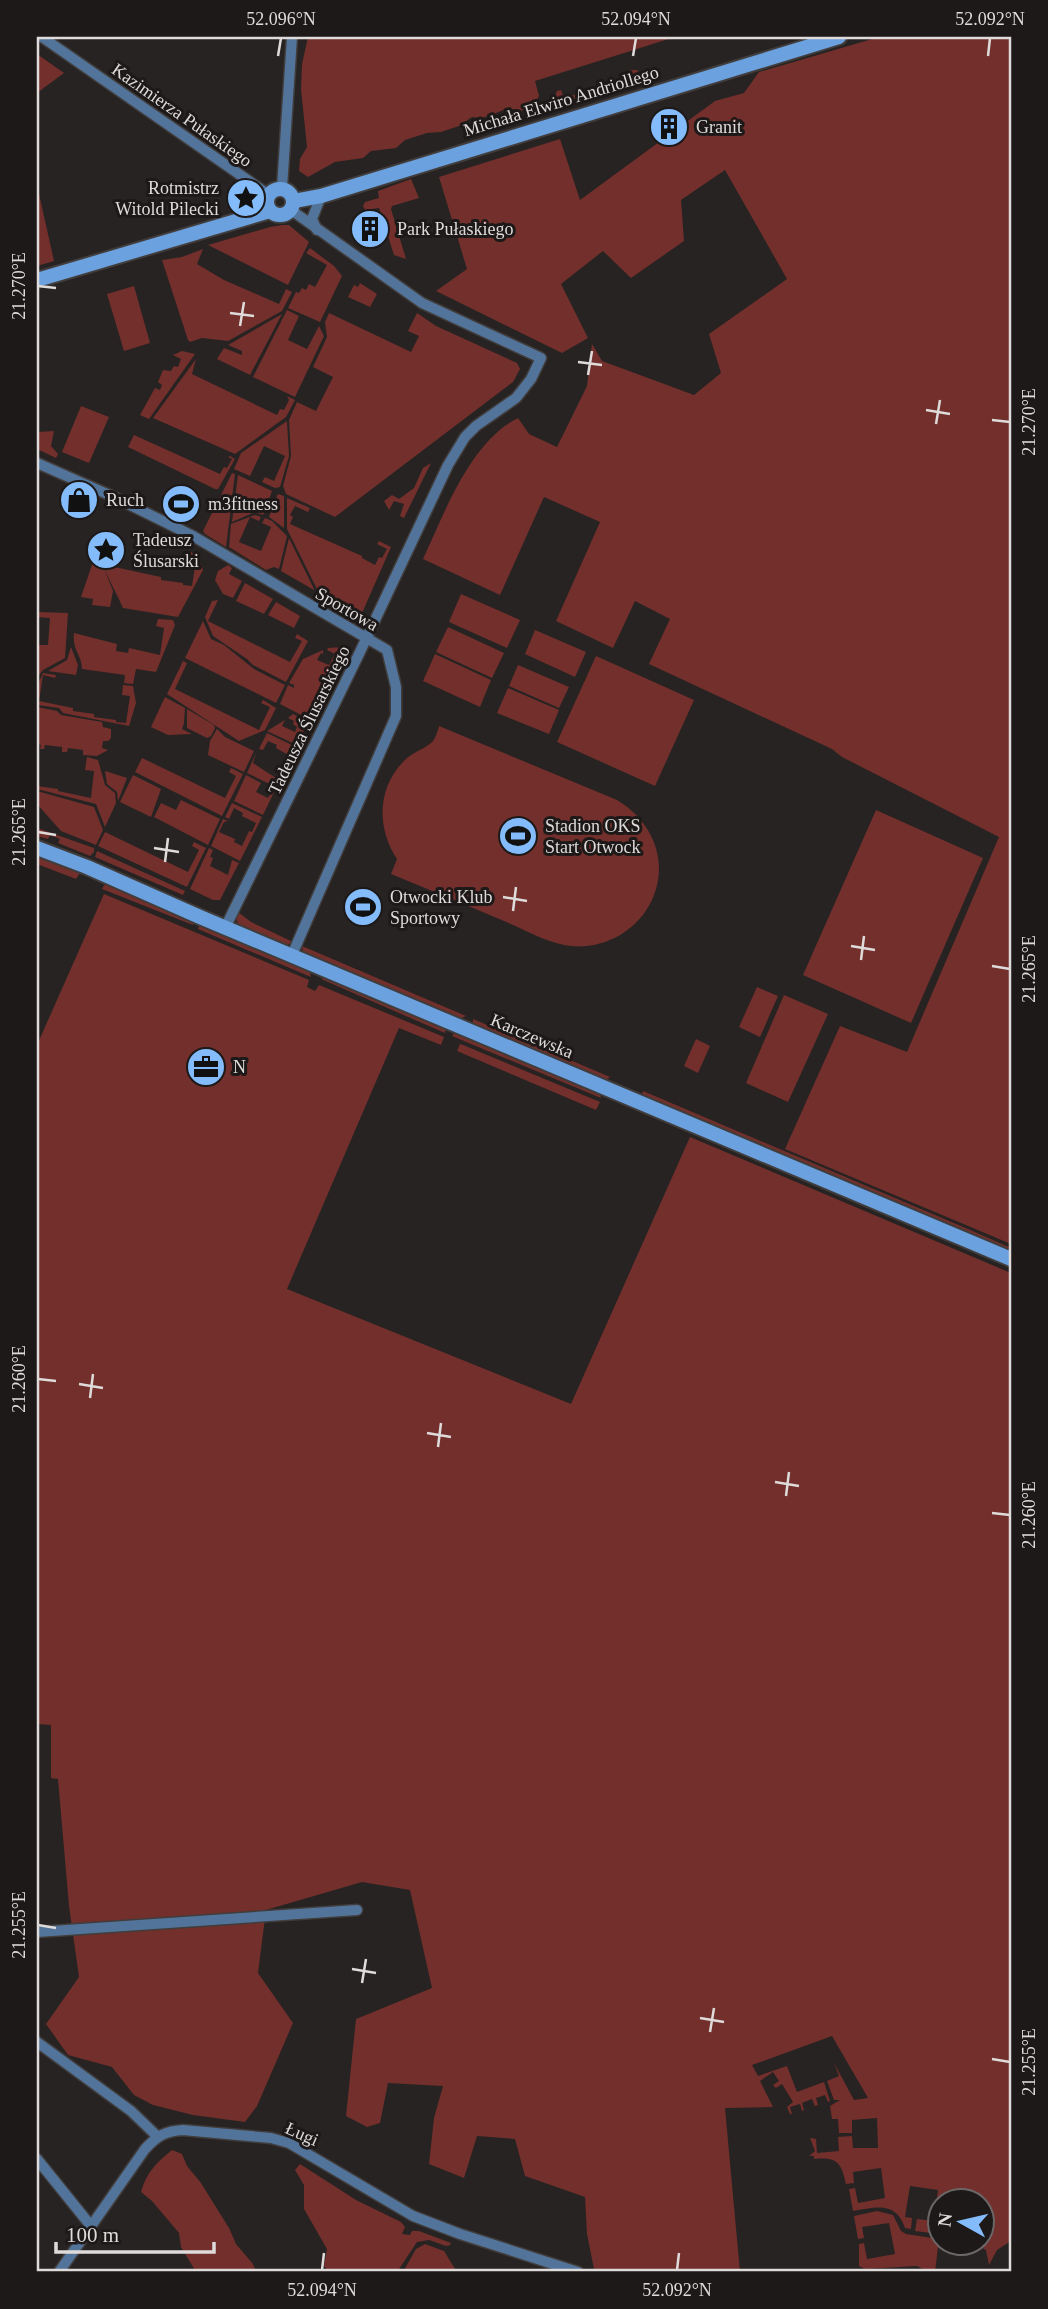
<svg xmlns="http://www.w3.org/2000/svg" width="1048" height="2309" viewBox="0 0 1048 2309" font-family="Georgia,serif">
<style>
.green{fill:#722f2b}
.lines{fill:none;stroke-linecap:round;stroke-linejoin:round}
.street-casing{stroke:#413d3c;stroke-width:13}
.secondary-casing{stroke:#413d3c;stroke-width:18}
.street{stroke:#52749a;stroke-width:10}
.secondary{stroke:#6ba1de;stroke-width:14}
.ticks{fill:none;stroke:#dedbda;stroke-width:2.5}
.labels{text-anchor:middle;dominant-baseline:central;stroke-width:6;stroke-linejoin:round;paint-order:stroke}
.street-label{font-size:18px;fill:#dedbda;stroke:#1e1919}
.poi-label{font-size:18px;fill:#dedbda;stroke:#1e1919;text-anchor:start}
.neatline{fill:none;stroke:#dedbda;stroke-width:2.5}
.ticks-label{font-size:18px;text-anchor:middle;fill:#dedbda}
</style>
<rect width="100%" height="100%" fill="#272322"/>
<!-- green -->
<g class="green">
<path d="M308,37H675L535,81L539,96L533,108C519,113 522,109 511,109C495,110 492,120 472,117L459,126L441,132L427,133L405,140L396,148L371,151L363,158L335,162L308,177L299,171L300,159L307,147L301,89L302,64Z"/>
<path d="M879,37H1011V1244L785,1149L840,1026L907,1052L999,837L842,757L832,749L649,664L670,619L635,601L613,648L556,621L600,522L544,497L500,595L423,559C445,512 470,442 518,418L529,434L557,447L587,386L592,344L602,361L694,395L721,373L709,334L787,279L725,170L681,200L684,241L631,278L603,251L561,284L588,338L562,353L436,291L467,269L439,177L560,139L580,200L715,101L744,93L759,72Z"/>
<polygon points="37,54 64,73 37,93"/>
<polygon points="629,70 638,70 635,79 553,106 552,104 557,91 561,90 564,98 631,78"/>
<polygon points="411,179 419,198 392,206 391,209 406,259 394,255 379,208 365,210 363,206 365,202 379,198 378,191"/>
<polygon points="37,185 54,261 37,266"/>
<polygon points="283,225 289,225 309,242 288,285 208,245 270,227"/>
<polygon points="310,248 334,266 342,276 320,322 288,308 296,292 299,293 302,288 306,290 309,284 315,287 327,265 306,253"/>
<polygon points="203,249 197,264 224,280 279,304 286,289 292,292 282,311 228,341 202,338 190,342 188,340 162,260 182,257"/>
<polygon points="360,283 377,294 370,307 348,297 354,285 358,287"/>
<polygon points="134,286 150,343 124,351 107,294"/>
<polygon points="287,310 299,316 288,340 307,349 319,326 324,336 295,397 253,377"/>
<polygon points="329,313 411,352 419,336 408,331 417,313 436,326 517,363 520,369 513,382 335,517 286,494 283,486 291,456 289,420 297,402 316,411 333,377 313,367 327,337 325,322"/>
<polygon points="282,314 250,375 217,359 224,348 242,355 242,351 228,345"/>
<polygon points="182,351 195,354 149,419 140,415 155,388 160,390 162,385 158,382 163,370 171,371 174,366 178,367 181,359 173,355"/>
<polygon points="196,359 192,374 277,415 280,409 284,410 289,400 287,396 295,400 286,417 235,454 153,418"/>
<polygon points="81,406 109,417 89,463 62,452"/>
<polygon points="287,421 289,456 280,487 275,488 262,482 265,477 274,481 285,456 264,446 250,476 234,469 241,453"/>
<polygon points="54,431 51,446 58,454 56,458 37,449 37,432"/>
<polygon points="134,435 220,474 224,467 227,468 232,459 228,457 230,456 235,459 218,489 215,489 128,447"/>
<polygon points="431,463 404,518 400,516 404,504 394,501 389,510 384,501 392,495 399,499 414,488 423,468"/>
<polygon points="232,473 235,474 226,547 205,534 203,531"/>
<polygon points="238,475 272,491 263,515 255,512 232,522"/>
<polygon points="278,494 284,496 284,528 269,517"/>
<polygon points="287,498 310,508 308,512 295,506 290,515 293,517 290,524 362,556 362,558 375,565 379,557 382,558 387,549 377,544 379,541 391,547 359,620 337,609 336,600 319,593 287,529"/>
<polygon points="255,515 261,517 259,521 250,517 239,542 261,551 271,527 262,523 265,518 272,521 287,536 279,569 274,567 266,570 229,547 231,524"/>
<path d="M105,535L118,536V539L108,538L105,565L161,577V580L183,583V585L192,586L196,560L190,558L191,552L197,555L203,570L178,617L123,608C115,588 94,558 101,537Z"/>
<polygon points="289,538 314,589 314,590 281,571"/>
<polygon points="97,550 113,591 110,607 92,605 93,599 81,597"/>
<polygon points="228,565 232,568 229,574 242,581 233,598 223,594 215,580 218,571"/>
<polygon points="245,583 273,599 264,614 236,601"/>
<polygon points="461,594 520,620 507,648 449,622"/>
<polygon points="218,600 208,621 290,662 302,641 295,638 297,634 308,641 286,682 253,665 247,659 213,636 205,617 212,601"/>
<polygon points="276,602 300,616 294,628 268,615"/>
<polygon points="37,612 68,613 65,658 43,670 37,678 37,645 48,645 50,618 37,617"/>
<path d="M158,619L173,620L175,625L156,672L136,669L133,684L124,683L125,675L82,669C82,655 72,650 74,633L117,644L116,651L128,653L129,648L160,655L164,628L156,626Z"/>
<polygon points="203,621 211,639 224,645 254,669 285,685 276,703 185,658"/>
<polygon points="448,627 504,653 492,678 436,652"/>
<polygon points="535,630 586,652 575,677 525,654"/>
<polygon points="71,647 78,665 76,675 48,671 67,660"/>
<polygon points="343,647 309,719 280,704 288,685 294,688 294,685 289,683 303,659 323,650 323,654 321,653 317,660 329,665 335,654 327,650 328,648"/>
<polygon points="435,654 491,680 480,707 423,681"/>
<polygon points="596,656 694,700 655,786 557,742"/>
<polygon points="183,661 187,663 175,689 259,730 270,707 261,703 263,700 276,708 265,730 239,741 167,694"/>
<polygon points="518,665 569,687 559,708 509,686"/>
<polygon points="43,673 56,675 55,678 43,675 39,701 73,708 73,711 94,714 94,717 116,720 116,722 126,723 130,696 122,695 123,685 133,686 136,703 129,726 63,713 59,708 37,705 37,686"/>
<polygon points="508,688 559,710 549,734 497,713"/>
<polygon points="165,697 185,708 184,723 182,729 192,734 168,735 151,727"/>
<polygon points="37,707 57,711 61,715 102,722 103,727 111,729 111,738 108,741 103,741 102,748 108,750 97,756 83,755 83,750 68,748 67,752 62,752 62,747 45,745 44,749 40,749 41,745 37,744"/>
<polygon points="187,709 214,725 215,728 211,736 207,738 187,728"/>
<polygon points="293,714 308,722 297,745 267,731 285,720 282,726 295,732 297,727 293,724 294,721 288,718"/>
<path d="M439,726L617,800C642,815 659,840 659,869C658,919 611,954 564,945C544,941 523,929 504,921C467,905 429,890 391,874L397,859C376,827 377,786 406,759C413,752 427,748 433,741C436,737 438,730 439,726Z"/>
<polygon points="217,729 225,737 254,751 244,772 208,755 210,741"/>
<polygon points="267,733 296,747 276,787 247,773 256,753 253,763 276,778 284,764 286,764 290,756 276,748 277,745 268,741 263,750 259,749"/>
<polygon points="87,757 98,760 105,785 115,793 116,803 105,827 96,804 37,789 37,786 58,789 58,791 91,798 94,771 85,770"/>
<polygon points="142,758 225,798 236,776 229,772 231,768 243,774 222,816 135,772"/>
<polygon points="105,771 127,778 118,801 117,792 107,784"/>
<polygon points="133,775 161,789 151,817 120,802"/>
<polygon points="246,775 261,783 256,792 268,798 271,793 266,790 267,786 275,790 263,815 234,801"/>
<polygon points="37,791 94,807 103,830 96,845 61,831 37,804"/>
<polygon points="181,800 220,819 208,845 154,817 161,803 176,810"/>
<polygon points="232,803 262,817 240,861 211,846 223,819 228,821 224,822 219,832 235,839 234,842 242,846 249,831 252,832 256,823 242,816 243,813 234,808 229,819 225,817"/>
<polygon points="876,810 983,858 911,1023 803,975"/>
<polygon points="37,828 94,848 94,852 90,856 58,843 60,839 50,835 48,839 37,836"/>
<polygon points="105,832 188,872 199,850 192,846 194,842 206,848 187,887 98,846"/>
<polygon points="209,848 213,850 210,857 213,858 210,866 228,875 232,860 239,863 220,900 213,900 190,889"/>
<polygon points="97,851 185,891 183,895 95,857"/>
<polygon points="37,857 80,873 76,879 37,864"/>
<polygon points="104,885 110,885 194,921 193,925 102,889"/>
<path d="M104,894L309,980L307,987L315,991L319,985L444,1037L441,1045L399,1028L287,1289L571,1404L690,1137L1011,1273V2241L997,2250L989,2265L986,2250C974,2242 966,2247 958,2243L982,2242L987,2201L959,2198L958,2200H940L939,2234L915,2231L917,2219L934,2221L938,2190L910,2186L905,2217L912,2218L911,2229L905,2228C896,2201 876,2207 853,2211L849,2189L855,2188L858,2203L885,2198L881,2168L853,2172L854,2183L846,2184C841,2162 837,2157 814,2159V2156H809L815,2151L810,2138L816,2139L817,2153L839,2151L838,2137L852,2136L853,2148H878L877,2118L852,2120V2133H839L838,2119H832L830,2106L840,2100H834L827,2081L839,2076L834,2063L854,2100L868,2098L832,2036L752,2065L758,2076L787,2066L797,2092L824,2082L830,2101L828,2102L825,2095L816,2098L818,2105L815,2106L812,2099L802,2103L804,2110L802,2111L800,2104L790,2107L792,2114H790L787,2107L793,2102L782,2084L776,2088L773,2085L779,2081L773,2072L760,2081L773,2107L725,2108L740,2272H600L594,2269L587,2234L585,2197L525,2176L515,2139L477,2136L464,2178L429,2164L434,2118L443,2086L388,2083L380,2123L367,2127L346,2116L356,2019L432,1988L410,1890L362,1882L266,1910L258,1973L293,2023L257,2106L245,2122L193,2115L153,2105L134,2095L112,2067L68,2055L46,2024L79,1977L69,1906L58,1779L51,1778V1725L37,1724V1045Z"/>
<polygon points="238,912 251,922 293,942 287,945 280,945 239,927 236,918"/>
<polygon points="200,924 309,969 311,977 198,929"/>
<polygon points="302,946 466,1016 457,1020 304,956"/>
<polygon points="326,977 446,1028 445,1033 321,979"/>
<polygon points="757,987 778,996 760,1037 739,1027"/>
<polygon points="784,995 828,1014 788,1102 746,1083"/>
<polygon points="473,1019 610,1077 605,1081 473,1027"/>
<polygon points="455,1032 599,1092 601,1098 452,1036"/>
<polygon points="696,1039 710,1046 698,1073 684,1066"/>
<polygon points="460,1044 463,1045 600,1102 596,1110 457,1051"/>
<polygon points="643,1091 968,1229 1011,1248 1011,1253 641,1097"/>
<path d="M172,2150L182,2154L187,2166L201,2183L229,2228L236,2244L253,2264L256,2272H196L181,2247L179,2233L152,2201L141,2192C147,2172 156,2163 172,2150Z"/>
<polygon points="300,2164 356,2200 401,2222 405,2227 402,2234 410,2235 412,2231 419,2231 451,2243 450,2245 446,2246 429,2240 417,2242 397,2272 329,2272 324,2266 327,2249 304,2209 304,2185 295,2170"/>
<polygon points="877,2211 893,2215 901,2231 906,2234 939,2239 935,2272 928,2272 917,2266 865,2269 859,2266 859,2244 864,2243 867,2259 895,2254 889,2223 862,2227 864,2238 858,2239 854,2216"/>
<polygon points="425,2244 444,2251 457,2272 403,2272 416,2249"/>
</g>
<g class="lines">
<defs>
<g id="street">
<polyline points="42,37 269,195"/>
<polyline points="282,188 292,37"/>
<polyline points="317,230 312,219 321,196"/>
<polyline points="37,463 114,497 193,536 387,650 396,687 396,716 292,955"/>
<polyline points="225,928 359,654 448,465 465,437 476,426 516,398 531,379 541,358 422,303 291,210"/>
<polyline points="37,1932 357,1910"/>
<polyline points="37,2042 131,2111 157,2136"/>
<polyline points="37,2159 91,2226"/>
<path d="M59,2272L145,2149C157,2136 165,2131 183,2130L271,2138L289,2143L413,2216L460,2234L578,2272"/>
</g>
<g id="secondary">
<circle cx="280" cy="202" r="13"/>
<polyline points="294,201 321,196 839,37"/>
<polyline points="37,280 270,211"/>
<polyline points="37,848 87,867 200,917 1011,1259"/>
</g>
</defs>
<!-- street casing -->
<use href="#street" class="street-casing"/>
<!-- secondary casing -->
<use href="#secondary" class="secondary-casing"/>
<!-- street -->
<use href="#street" class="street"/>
<!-- secondary -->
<use href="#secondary" class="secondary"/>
</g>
<!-- ticks -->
<path class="ticks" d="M278,56L281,38M633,56L636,38M988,56L990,38M38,286L56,288M230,313L254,316M240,326L244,302M578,362L602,365M588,375L592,351M926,410L950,414M992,420L1010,422M936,424L940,400M38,832L56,835M154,848L179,852M165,862L168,838M503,897L527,901M513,911L516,887M851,946L875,950M861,960L864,936M992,966L1010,969M38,1379L56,1381M79,1384L103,1388M90,1398L93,1374M427,1433L451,1437M438,1447L441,1423M775,1482L799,1486M786,1496L789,1472M992,1513L1010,1515M38,1925L56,1928M352,1969L376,1973M362,1983L366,1959M700,2018L724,2022M710,2032L714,2008M992,2059L1010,2062M322,2270L324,2253M677,2270L679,2253"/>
<!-- icons -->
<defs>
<symbol id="building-disc" viewBox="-11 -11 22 22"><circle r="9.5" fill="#84bcfb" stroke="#1e1919"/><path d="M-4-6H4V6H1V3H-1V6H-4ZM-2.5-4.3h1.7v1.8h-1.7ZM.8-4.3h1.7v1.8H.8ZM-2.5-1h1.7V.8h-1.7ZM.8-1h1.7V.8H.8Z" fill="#111"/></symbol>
<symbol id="sight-disc" viewBox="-11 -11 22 22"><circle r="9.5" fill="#84bcfb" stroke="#1e1919"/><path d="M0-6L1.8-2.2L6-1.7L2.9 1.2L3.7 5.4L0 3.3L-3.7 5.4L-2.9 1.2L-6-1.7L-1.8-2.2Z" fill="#111"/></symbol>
<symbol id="shop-disc" viewBox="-11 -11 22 22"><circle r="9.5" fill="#84bcfb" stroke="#1e1919"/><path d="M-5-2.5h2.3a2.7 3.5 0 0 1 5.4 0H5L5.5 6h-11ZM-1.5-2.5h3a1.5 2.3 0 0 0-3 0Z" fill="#111"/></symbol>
<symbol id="stadium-disc" viewBox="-11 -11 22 22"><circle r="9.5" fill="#84bcfb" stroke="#1e1919"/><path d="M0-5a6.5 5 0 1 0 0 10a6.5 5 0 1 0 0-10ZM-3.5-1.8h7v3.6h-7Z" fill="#111"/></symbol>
<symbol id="office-disc" viewBox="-11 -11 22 22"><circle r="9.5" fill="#84bcfb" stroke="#1e1919"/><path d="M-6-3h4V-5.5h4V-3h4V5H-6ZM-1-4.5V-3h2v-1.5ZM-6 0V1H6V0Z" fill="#111"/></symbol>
</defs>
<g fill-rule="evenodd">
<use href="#building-disc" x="647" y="105" width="44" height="44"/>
<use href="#sight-disc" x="224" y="176" width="44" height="44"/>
<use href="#building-disc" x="348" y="207" width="44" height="44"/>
<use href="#shop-disc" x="57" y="478" width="44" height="44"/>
<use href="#stadium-disc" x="159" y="482" width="44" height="44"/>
<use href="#sight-disc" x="84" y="528" width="44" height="44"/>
<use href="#stadium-disc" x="496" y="814" width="44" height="44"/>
<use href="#stadium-disc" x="341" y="885" width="44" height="44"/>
<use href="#office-disc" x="184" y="1045" width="44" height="44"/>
</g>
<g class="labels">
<!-- street labels -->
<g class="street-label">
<text transform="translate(561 101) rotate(-17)">Michała Elwiro Andriollego</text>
<text transform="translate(182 115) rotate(35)">Kazimierza Pułaskiego</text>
<text transform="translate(347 609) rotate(30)">Sportowa</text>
<text transform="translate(309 720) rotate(-64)">Tadeusza Ślusarskiego</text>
<text transform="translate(532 1036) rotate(23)">Karczewska</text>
<text transform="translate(302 2134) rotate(24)">Ługi</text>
</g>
<!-- poi labels -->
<g class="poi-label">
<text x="696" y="127">Granit</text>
<text x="219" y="188" text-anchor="end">Rotmistrz<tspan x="219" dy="21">Witold Pilecki</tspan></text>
<text x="397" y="229">Park Pułaskiego</text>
<text x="106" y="500">Ruch</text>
<text x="208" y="504">m3fitness</text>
<text x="133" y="540">Tadeusz<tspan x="133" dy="21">Ślusarski</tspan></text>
<text x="545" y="826">Stadion OKS<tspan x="545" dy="21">Start Otwock</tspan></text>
<text x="390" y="897">Otwocki Klub<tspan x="390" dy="21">Sportowy</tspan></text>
<text x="233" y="1067">N</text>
</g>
</g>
<!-- border -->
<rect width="1048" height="2309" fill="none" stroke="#1e1919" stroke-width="77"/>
<!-- north arrow -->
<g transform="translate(961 2222) rotate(278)"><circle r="33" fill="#1e1919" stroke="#6b6766" stroke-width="2"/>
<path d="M0-5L12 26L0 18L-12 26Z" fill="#84bcfb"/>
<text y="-10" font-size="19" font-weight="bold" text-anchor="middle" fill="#dedbda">N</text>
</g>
<!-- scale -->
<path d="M56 2242v10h158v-10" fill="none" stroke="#dedbda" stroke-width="3.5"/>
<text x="66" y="2242" font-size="21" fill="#dedbda" stroke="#1e1919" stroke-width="5" paint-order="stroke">100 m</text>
<rect x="38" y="38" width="972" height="2232" class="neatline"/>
<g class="ticks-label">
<text x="281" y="25">52.096°N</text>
<text x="636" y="25">52.094°N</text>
<text x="990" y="25">52.092°N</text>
<text transform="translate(19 286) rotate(-90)" y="6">21.270°E</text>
<text transform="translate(1029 422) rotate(-90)" y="6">21.270°E</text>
<text transform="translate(19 832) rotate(-90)" y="6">21.265°E</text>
<text transform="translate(1029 969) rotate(-90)" y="6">21.265°E</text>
<text transform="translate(19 1379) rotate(-90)" y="6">21.260°E</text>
<text transform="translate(1029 1515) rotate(-90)" y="6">21.260°E</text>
<text transform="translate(19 1925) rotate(-90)" y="6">21.255°E</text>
<text transform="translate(1029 2062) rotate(-90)" y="6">21.255°E</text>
<text x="322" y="2296">52.094°N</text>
<text x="677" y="2296">52.092°N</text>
</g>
</svg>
